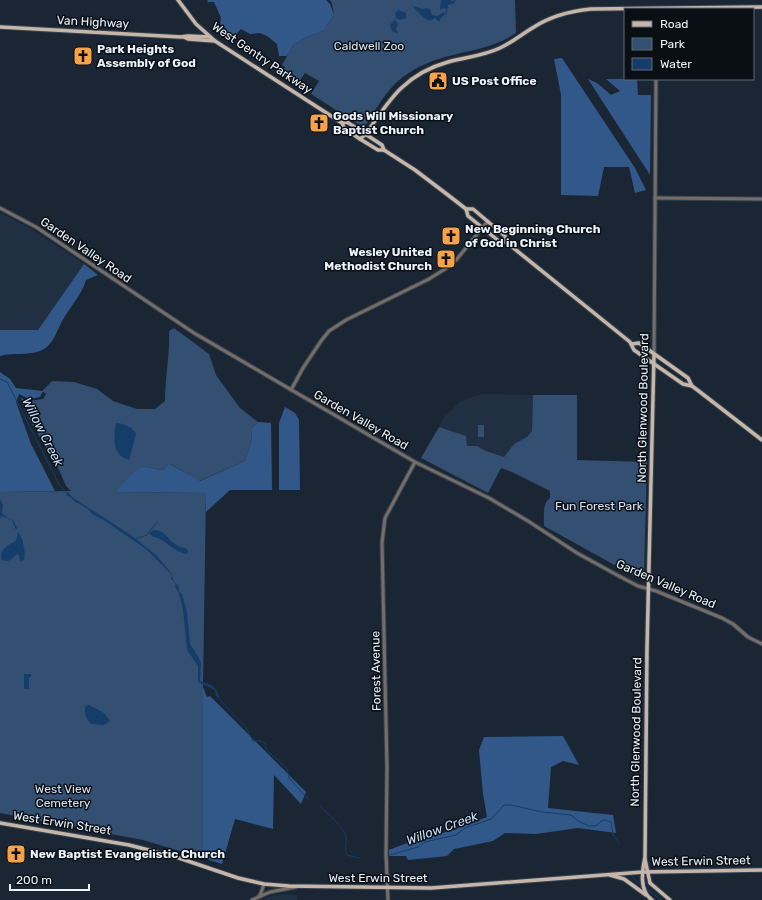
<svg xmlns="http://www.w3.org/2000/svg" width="762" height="900" viewBox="0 0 762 900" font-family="Rubik,sans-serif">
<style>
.built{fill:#203042}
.green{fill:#334f71}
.forest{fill:#315888}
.water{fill:#153d6a}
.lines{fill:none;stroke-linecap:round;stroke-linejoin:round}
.stream{stroke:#153d6a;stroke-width:1}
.minor-casing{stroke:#384350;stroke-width:5}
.major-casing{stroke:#384350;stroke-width:5.5}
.minor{stroke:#756d67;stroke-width:3}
.major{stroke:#c6b6a9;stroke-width:3.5}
.labels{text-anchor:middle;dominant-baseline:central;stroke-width:3;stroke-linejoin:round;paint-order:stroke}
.street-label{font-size:12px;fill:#ebf3fc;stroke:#0a0f15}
.park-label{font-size:12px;fill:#d8e4f3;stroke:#0a0f15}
.poi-label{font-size:12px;font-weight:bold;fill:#ebf3fc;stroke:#0a0f15;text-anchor:start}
.water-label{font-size:13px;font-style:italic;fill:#c6defb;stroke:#0a0f15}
</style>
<rect width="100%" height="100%" fill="#1b2634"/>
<!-- built -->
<g class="built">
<polygon points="0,213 28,227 84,264 38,330 0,330"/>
<polygon points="484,394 533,395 532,431 527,437 514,444 504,457 477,447 467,446 465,436 439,427 445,415 460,402 472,397"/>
<polygon points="288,894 297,895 297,900 262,900 271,896"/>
</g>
<!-- green -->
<g class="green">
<path d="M330,0H515L516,33C495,47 477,49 453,55C434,59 413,68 398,81C384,94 374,112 364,128L311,94L319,81L305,73L297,85L281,74L285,67L282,65L294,44L309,36L323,31L334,15L332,4Z"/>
<path d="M174,328L209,354L216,375L240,408L258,422L251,429L252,439L245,461L199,481L171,464L162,470L142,466L117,492L206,493L203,687V858L143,840L0,813V492L71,491L66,486L60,472L26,413L21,398L29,401L43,399L46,394L42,391L52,381L74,382L97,389L113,401L137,409H155L165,401C165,378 170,354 169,331Z"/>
<path d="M533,395H577V460L647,462L644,576L638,578L544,526C544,516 542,504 550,498V491L512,472L501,468L488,493L421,458L439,427L466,436L467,446H477L486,451L504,457L514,444L527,437L532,431Z"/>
<rect x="478" y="425" width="6" height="12"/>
</g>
<!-- forest -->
<g class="forest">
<polygon points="208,0 326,0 330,4 334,15 323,31 309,36 294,44 287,56 279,56 277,44 267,36 260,33 250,34 241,29 234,36 227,33 225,28 220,25 221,18 214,2 207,2"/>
<polygon points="562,58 635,168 646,190 635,193 629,167 604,167 598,196 561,195 561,95 554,59"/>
<polygon points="588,79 597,83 611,95 620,91 606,79 637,79 638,95 651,95 650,175"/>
<path d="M84,264L98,275L86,280C81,296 72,304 64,318C56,330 55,345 40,351C27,356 13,352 0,356V330H38Z"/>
<polygon points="0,372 10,379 16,388 43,391 40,397 29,399 19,394 16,402 31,444 55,491 0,492"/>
<polygon points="285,407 295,413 299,420 300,490 279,490 279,423"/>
<polygon points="258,422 271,423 272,490 230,490 206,512 206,493 116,492 129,477 142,466 162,470 170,464 200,481 245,461 252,439 251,429"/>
<polygon points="203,687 207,697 210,696 306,792 301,804 274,775 273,829 235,819 222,864 203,858"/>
<polygon points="563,736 579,765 563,761 551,767 548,808 613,815 616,833 578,828 536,834 505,833 493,841 454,849 447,856 408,860 406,856 389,856 389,850 407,843 453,830 487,817 483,794 479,750 484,737"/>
</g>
<!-- water -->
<g class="water">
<polygon points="441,0 452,0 450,2 456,0 454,3 448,5 447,13 441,18 439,22 435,18 430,21 424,18 412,6 423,9 426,8 430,9 432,15 438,16 443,12 445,13 447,9 444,8 440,10"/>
<polygon points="398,10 406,13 406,18 400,20 397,18 395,20 398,24 396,29 398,34 392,31 390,25 396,18 395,13"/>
<path d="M116,423C125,424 131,426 136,434L129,460C112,456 113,437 116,423Z"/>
<path d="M68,492L72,497L131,535L156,555L172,574L173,580L179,587V592L182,594L187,612L190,644L199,658L201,664L200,681C214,686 215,685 220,699L216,696L215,690L198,682V666L187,650L183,609L179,594L175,586L176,584L171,579L172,575L146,549L121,532L107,522L92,514L88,509L74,501L70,497L66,495Z"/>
<polygon points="0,499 3,505 2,513 6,517 13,520 17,528 16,530 12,520 1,516 0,519"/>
<path d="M154,530C165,530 167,539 175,544C178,546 183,548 187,549L188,552L186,554C176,552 169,544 160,539C156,537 152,537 149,533Z"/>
<path d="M18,532C23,537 26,554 24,560L20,561L19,555L17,554C12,558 9,564 1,559C0,549 8,545 16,541Z"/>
<polygon points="24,674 31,674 31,677 29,677 29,689 24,689"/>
<path d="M89,705L104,713L110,721L104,725L91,724C85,718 85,714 85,706Z"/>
</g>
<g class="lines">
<!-- stream -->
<g class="stream">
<polyline points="0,379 7,382 59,484 67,493"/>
<polyline points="135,539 147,535 157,522"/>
<polyline points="219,699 245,726 253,741 262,741 265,744 266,750 287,768 289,778 309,800"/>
<path d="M320,806C328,815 343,825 346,837C347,844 344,849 347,855L359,858"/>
<polyline points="390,855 418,847 425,842 456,835 465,828 491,819 504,805 511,805 542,812 571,815 578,821 589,826 596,826 601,821 606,820 611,822 613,835 619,843"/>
<polyline points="632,877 641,885"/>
<polyline points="646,888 661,900"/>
</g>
<defs>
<g id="minor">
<polyline points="655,198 762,199"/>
<polyline points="0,208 36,227 194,333 415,462 489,498 528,521 577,553 617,575 638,586 656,591 722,618 733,624 748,637 762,644"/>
<polyline points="654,355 656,79"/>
<polyline points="291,390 303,368 321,341 329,331 346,320 429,279 445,269 457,259 488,221"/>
<polyline points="259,896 261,893 264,884"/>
<polyline points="252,900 270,892 296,887"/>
<polyline points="388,900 386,854 387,767 382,543 385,518 415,462"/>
</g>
<g id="major">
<polyline points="178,0 196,24 215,41 342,123 344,128 360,139 378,150 384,150 415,170 448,195 466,209 468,216 500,242 506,242 630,342 634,350 683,384 692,386 700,392 762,440"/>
<polyline points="0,27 181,37 188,36 210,37"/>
<polyline points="184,37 188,39 215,41"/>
<polyline points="342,123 347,122 382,145 384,150"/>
<path d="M360,139L366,134C389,100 405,74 448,62C466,57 483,56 500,48C513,42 522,34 534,27C551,16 571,11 591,9L762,7"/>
<polyline points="466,209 473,209 505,236 506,242"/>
<polyline points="632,344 639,343 688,378 692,386"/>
<polyline points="0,823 129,845 176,857 238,878 264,884 289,886 431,888 643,872 762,870"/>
<polyline points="645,859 650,883 670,900"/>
<polyline points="610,875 624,879 646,895"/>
<path d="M652,900C639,891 642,871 645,857L647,648L654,355"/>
</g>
</defs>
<!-- minor casing -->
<use href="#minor" class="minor-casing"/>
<!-- major casing -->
<use href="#major" class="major-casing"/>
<!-- minor -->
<use href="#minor" class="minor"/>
<!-- major -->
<use href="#major" class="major"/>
</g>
<!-- icons -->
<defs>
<symbol id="church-square" viewBox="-11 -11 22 22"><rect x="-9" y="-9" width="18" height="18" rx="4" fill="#f7a149" stroke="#0a0f15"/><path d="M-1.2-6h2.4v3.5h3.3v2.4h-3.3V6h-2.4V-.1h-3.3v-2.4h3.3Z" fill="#111"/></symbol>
<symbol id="civic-square" viewBox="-11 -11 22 22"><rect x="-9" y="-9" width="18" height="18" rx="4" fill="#f7a149" stroke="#0a0f15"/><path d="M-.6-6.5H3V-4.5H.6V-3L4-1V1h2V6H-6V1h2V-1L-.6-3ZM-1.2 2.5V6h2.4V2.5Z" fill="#111"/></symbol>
</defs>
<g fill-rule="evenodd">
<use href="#church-square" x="72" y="45" width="22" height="22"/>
<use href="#civic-square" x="427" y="70" width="22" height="22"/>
<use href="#church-square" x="308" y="112" width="22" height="22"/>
<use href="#church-square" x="440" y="225" width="22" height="22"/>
<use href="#church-square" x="435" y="248" width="22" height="22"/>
<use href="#church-square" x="5" y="843" width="22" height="22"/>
</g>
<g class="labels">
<!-- street labels -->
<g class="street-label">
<text transform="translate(93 22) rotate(3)">Van Highway</text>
<text transform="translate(262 58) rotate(34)">West Gentry Parkway</text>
<text transform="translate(86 250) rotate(34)">Garden Valley Road</text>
<text transform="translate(643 408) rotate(-89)">North Glenwood Boulevard</text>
<text transform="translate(361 420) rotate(30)">Garden Valley Road</text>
<text transform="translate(666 584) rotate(23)">Garden Valley Road</text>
<text transform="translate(376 671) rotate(-91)">Forest Avenue</text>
<text transform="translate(636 732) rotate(-89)">North Glenwood Boulevard</text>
<text transform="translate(62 823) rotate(9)">West Erwin Street</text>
<text transform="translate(701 861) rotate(-1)">West Erwin Street</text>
<text x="378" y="878">West Erwin Street</text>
</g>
<!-- park labels -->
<g class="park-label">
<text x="369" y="46">Caldwell Zoo</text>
<text x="599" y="506">Fun Forest Park</text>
<text x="63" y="789">West View<tspan x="63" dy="14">Cemetery</tspan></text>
</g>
<!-- poi labels -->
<g class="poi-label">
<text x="97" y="49">Park Heights<tspan x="97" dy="14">Assembly of God</tspan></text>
<text x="452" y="81">US Post Office</text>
<text x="333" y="116">Gods Will Missionary<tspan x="333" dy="14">Baptist Church</tspan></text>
<text x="465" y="229">New Beginning Church<tspan x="465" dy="14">of God in Christ</tspan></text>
<text x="432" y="252" text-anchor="end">Wesley United<tspan x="432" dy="14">Methodist Church</tspan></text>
<text x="30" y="854">New Baptist Evangelistic Church</text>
</g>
<!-- water labels -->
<g class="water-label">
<text transform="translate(43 432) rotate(63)">Willow Creek</text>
<text transform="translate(442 828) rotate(-20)">Willow Creek</text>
</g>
</g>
<!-- legend -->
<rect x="624" y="8" width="130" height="72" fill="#0a0f15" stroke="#646a71"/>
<rect x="632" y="21" width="20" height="6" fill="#c6b6a9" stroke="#646a71"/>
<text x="660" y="28" font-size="12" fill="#ebf3fc">Road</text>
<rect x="632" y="38" width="20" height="12" fill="#334f71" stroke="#646a71"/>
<text x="660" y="48" font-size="12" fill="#ebf3fc">Park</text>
<rect x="632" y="58" width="20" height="12" fill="#153d6a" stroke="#646a71"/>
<text x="660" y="68" font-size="12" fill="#ebf3fc">Water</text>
<!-- scale -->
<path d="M10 884v6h79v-6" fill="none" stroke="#ebf3fc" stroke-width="2"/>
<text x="16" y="884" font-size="12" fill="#ebf3fc" stroke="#0a0f15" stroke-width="3" paint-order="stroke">200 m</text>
</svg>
